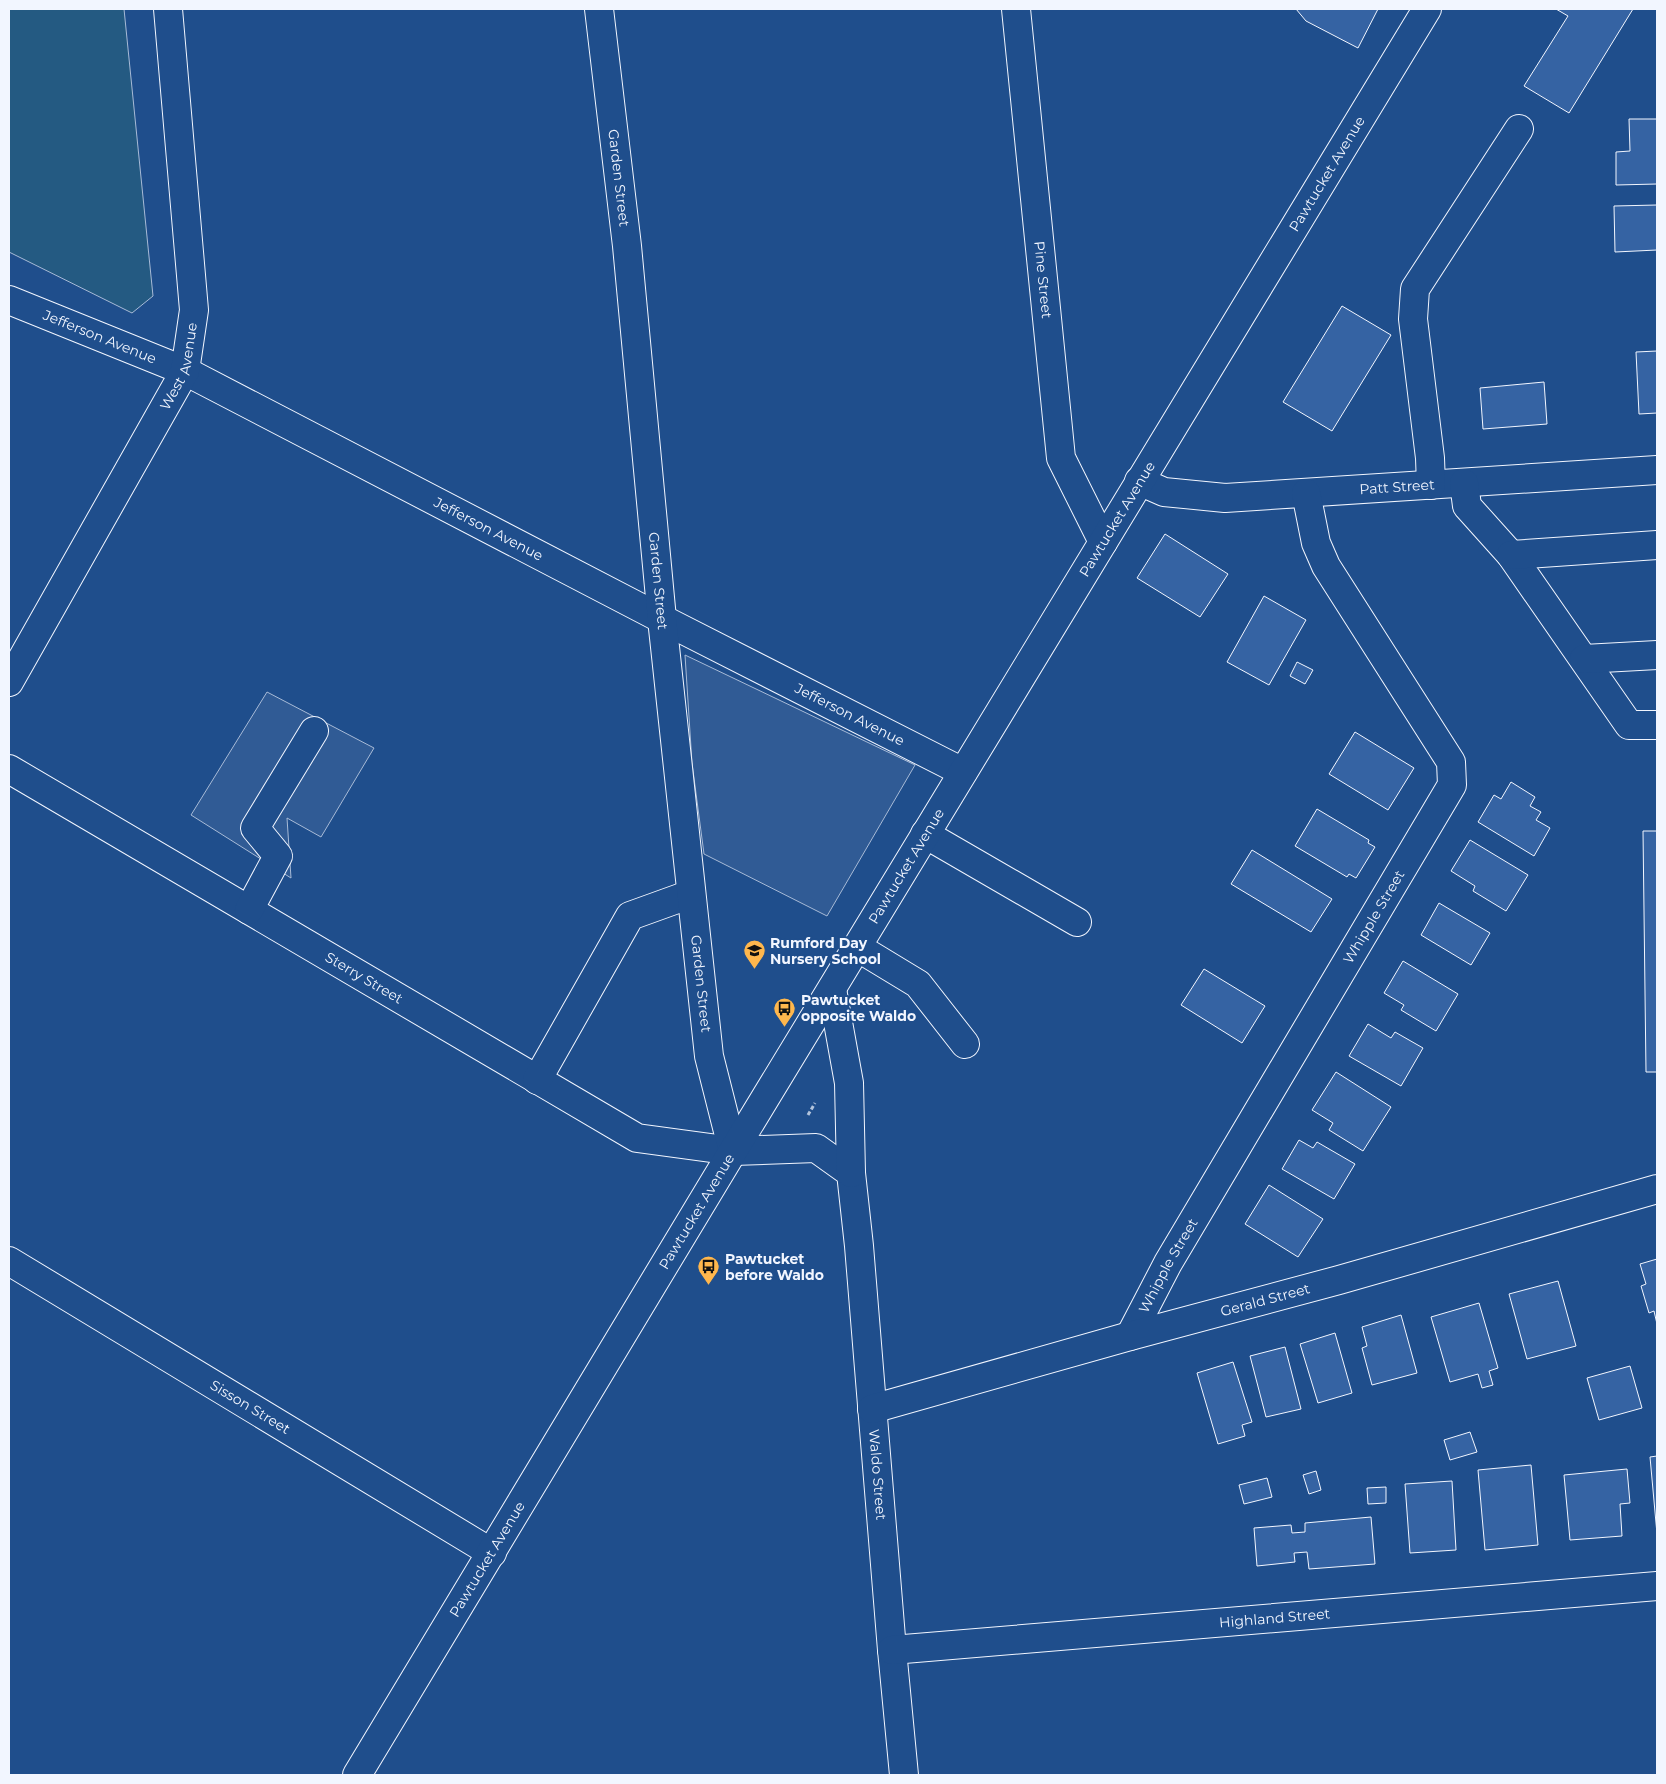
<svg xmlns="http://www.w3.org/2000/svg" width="1666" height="1784" viewBox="0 0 1666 1784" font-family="Montserrat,sans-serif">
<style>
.green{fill:#245a82;stroke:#a8bbd7}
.parking{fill:#305b95;stroke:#a8bbd7}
.building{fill:#3563a3;stroke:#f2f6ff}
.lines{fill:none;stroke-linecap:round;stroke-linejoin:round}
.minor-casing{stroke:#f2f6ff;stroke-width:30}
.major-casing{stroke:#f2f6ff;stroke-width:30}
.path{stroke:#b3c4dc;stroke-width:3;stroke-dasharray:4 2.5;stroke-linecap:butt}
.minor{stroke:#1f4e8c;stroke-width:28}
.major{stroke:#1f4e8c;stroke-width:28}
.labels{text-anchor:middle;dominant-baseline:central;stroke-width:4;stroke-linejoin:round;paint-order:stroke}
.street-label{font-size:14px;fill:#f2f6ff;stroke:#1f4e8c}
.poi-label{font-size:14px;font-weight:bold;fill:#f2f6ff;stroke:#1f4e8c;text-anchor:start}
</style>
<rect width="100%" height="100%" fill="#1f4e8c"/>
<!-- green -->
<polygon class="green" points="9,9 124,9 153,296 132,313 9,252"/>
<!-- parking -->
<g class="parking">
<polygon points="685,655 915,765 827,916 704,854 692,763"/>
<polygon points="267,692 374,748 321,837 287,818 291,878 191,815"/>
</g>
<!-- building -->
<g class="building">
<polygon points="1296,9 1378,9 1358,48 1306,21"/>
<polygon points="1556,9 1633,9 1569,113 1524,86 1568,16"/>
<polygon points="1629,119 1657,119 1657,184 1616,185 1616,152 1630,151"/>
<polygon points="1657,205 1657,250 1615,252 1614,206"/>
<polygon points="1342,306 1391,335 1332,431 1283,402"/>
<polygon points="1657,351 1657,413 1639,414 1636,352"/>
<polygon points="1544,382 1547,424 1483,429 1480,388"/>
<polygon points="1165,534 1228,574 1200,617 1137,578"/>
<polygon points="1264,596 1306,620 1269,685 1227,662"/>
<polygon points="1297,662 1313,670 1305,684 1290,676"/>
<polygon points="1355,732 1414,768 1388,810 1329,774"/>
<polygon points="1511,782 1535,797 1530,806 1541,812 1536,820 1550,828 1534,856 1478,822 1494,795 1501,799"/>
<polygon points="1317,809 1369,840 1368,843 1375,847 1356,878 1349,874 1347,877 1295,846"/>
<polygon points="1643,831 1657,831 1657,1072 1646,1072"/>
<polygon points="1470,840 1528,875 1506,911 1473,891 1475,886 1451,871"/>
<polygon points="1252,850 1332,899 1311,932 1231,884"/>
<polygon points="1439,903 1490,933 1471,965 1421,935"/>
<polygon points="1403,961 1458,994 1436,1031 1401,1010 1404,1005 1384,993"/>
<polygon points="1204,969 1265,1006 1242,1043 1181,1005"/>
<polygon points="1368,1024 1391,1038 1395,1032 1423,1048 1401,1086 1349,1056"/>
<polygon points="1336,1072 1391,1107 1363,1151 1329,1130 1333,1123 1312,1110"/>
<polygon points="1299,1140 1313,1148 1317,1142 1355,1164 1334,1199 1282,1169"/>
<polygon points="1269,1185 1323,1219 1298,1257 1245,1224"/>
<polygon points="1657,1259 1657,1324 1654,1311 1649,1313 1641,1286 1646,1284 1640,1264"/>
<polygon points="1558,1281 1576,1346 1527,1359 1509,1294"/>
<polygon points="1479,1303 1498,1368 1489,1371 1493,1385 1482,1388 1478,1374 1450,1382 1431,1317"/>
<polygon points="1401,1315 1417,1373 1372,1385 1362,1348 1367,1346 1362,1327"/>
<polygon points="1335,1333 1352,1393 1318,1403 1300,1344"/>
<polygon points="1285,1347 1301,1409 1266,1417 1250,1356"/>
<polygon points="1233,1362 1252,1422 1242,1425 1245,1436 1218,1444 1197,1373"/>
<polygon points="1630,1366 1642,1408 1599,1420 1587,1378"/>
<polygon points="1470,1432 1477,1452 1450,1460 1444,1440"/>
<polygon points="1657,1456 1657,1534 1650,1457"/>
<polygon points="1531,1465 1538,1545 1485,1550 1478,1470"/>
<polygon points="1627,1469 1630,1503 1620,1504 1622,1536 1570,1540 1564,1475"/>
<polygon points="1316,1471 1321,1490 1309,1494 1303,1475"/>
<polygon points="1267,1478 1272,1497 1244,1504 1239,1485"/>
<polygon points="1452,1481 1456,1550 1410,1553 1405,1484"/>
<polygon points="1386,1487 1386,1503 1368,1504 1367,1488"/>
<polygon points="1371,1517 1375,1564 1309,1569 1307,1552 1294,1553 1295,1562 1257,1566 1254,1528 1291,1525 1292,1533 1305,1532 1305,1523"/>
</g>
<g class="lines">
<defs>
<g id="minor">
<path id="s1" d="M9,300L185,371L662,619L963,772"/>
<path id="s2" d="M1139,481L1164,492L1225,498L1657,470"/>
<polyline points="1464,483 1467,506 1511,555 1629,725 1657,725"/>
<polyline points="1431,485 1430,458 1413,319 1415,289 1519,129"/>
<polyline points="1511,555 1657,545"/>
<polyline points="1584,659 1657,655"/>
<path id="s3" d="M9,682L185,371L194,310L168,9"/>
<path id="s4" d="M9,769L637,1138L733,1151L816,1148L851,1173L859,1246L892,1650L904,1775"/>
<polyline points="925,834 1077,922"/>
<polyline points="249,910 278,856 255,828 314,731"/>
<polyline points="857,947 918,984 965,1044"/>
<polyline points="832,989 849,1083 851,1173"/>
<polyline points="537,1080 630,916 691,894"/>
<path id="s5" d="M9,1261L492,1553"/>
<path id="s6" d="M1130,1336L1168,1263L1452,785L1451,762L1326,566L1316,543L1306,493"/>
<path id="s7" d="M872,1409L1130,1336L1339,1280L1657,1189"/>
<path id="s8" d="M892,1650L1657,1586"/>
</g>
<g id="major">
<path id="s9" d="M599,9L627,246L662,619L709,1056L733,1151"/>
<path id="s10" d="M1016,9L1061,458L1103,542"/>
<path id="s11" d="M357,1775L733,1151L1427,9"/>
</g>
</defs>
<!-- minor casing -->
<use href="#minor" class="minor-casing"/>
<!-- major casing -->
<use href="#major" class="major-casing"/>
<!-- path -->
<polyline class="path" points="808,1115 815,1103"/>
<!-- minor -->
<use href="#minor" class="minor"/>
<!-- major -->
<use href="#major" class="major"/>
</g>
<!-- icons -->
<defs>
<symbol id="school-pin" viewBox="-11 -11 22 30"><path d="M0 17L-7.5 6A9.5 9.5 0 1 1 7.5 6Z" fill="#ffb74d" stroke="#1f4e8c"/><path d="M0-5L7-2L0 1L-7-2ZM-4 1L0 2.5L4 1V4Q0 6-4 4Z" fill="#111"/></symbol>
<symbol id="bus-pin" viewBox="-11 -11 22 30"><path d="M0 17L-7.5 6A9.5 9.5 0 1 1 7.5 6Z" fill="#ffb74d" stroke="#1f4e8c"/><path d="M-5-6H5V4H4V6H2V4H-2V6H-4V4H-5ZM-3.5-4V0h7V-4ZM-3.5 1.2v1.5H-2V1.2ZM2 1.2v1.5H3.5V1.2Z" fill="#111"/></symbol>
</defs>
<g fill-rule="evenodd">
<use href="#school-pin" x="742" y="938" width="25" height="34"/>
<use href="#bus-pin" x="772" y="996" width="25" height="34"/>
<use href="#bus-pin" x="696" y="1254" width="25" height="34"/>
</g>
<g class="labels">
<!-- street labels -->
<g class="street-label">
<text stroke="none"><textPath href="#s11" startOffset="1872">Pawtucket Avenue</textPath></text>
<text stroke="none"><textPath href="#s9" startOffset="170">Garden Street</textPath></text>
<text stroke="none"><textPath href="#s10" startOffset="272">Pine Street</textPath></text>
<text stroke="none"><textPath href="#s1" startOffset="98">Jefferson Avenue</textPath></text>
<text stroke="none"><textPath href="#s3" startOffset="360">West Avenue</textPath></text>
<text stroke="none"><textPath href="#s2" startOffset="261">Patt Street</textPath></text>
<text stroke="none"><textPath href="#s11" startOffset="1468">Pawtucket Avenue</textPath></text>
<text stroke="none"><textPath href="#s1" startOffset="532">Jefferson Avenue</textPath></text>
<text stroke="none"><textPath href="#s9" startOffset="575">Garden Street</textPath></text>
<text stroke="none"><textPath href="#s1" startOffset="938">Jefferson Avenue</textPath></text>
<text stroke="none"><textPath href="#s11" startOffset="1062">Pawtucket Avenue</textPath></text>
<text stroke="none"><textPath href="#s6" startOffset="485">Whipple Street</textPath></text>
<text stroke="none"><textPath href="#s4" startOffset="412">Sterry Street</textPath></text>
<text stroke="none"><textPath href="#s9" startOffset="980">Garden Street</textPath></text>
<text stroke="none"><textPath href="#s11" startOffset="658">Pawtucket Avenue</textPath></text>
<text stroke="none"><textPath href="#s6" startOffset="80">Whipple Street</textPath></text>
<text stroke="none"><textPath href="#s7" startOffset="408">Gerald Street</textPath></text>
<text stroke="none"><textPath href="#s5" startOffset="282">Sisson Street</textPath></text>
<text stroke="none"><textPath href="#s4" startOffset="1254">Waldo Street</textPath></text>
<text stroke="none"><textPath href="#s11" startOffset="252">Pawtucket Avenue</textPath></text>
<text stroke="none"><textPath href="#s8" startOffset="384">Highland Street</textPath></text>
</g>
<!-- poi labels -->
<g class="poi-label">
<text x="770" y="943">Rumford Day<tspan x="770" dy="16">Nursery School</tspan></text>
<text x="801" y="1000">Pawtucket<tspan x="801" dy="16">opposite Waldo</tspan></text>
<text x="725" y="1259">Pawtucket<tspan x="725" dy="16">before Waldo</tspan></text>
</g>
</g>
<!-- border -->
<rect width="1666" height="1784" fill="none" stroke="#f2f6ff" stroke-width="20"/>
</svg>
